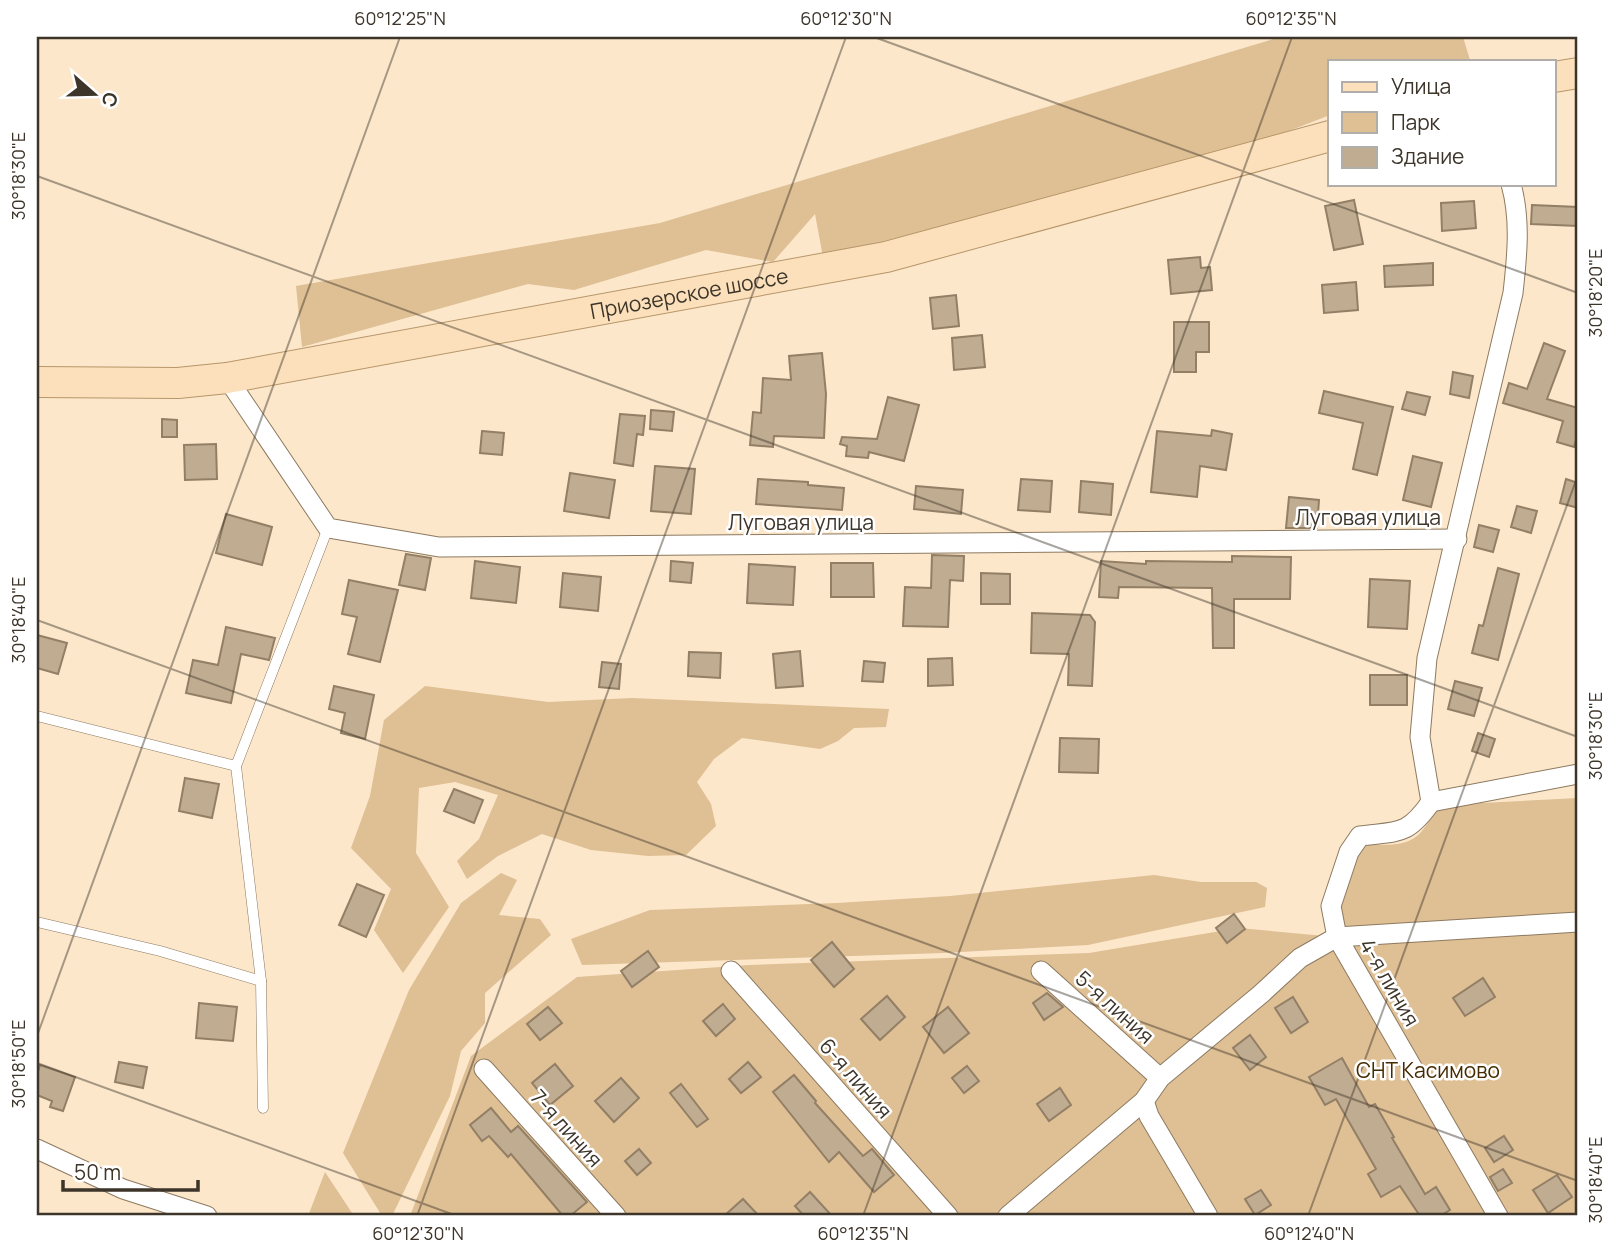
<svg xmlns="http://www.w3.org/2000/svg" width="1615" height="1253" viewBox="0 0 1615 1253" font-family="Manrope,sans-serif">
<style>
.green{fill:#dfbf94}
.building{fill:#c0ac91;stroke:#927f65;stroke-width:2}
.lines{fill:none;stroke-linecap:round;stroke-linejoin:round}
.service-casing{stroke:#8d7a60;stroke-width:11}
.minor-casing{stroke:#8d7a60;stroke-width:21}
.primary-casing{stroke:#b7966a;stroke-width:32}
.service{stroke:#fff;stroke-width:10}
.minor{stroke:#fff;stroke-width:19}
.primary{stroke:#fbe0bb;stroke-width:30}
.ticks{fill:none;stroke:#3d352a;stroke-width:2;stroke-opacity:0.45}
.labels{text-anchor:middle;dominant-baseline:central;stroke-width:5;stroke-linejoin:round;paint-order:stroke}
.street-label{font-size:21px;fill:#3d352a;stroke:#fff}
.park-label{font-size:21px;fill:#442b00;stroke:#fff}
.neatline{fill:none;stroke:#3d352a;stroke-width:2.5}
.ticks-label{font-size:18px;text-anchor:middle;fill:#3d352a}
</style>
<rect width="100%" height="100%" fill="#fce7cb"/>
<!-- green -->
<g class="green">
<polygon points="1280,37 1463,37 1470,60 1330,61 1330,115 1260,142 823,257 815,214 773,262 706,250 574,290 528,284 302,347 296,286 660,223"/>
<polygon points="425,686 548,702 632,698 889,709 886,727 854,728 838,741 820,749 742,738 714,759 697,782 711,804 716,826 686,855 648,856 591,850 542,834 498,856 467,879 457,861 479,839 498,795 455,782 419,788 416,853 449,907 403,973 374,930 391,889 351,848 370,796 384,720"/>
<path d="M1578,798V1216H410L471,1056L577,977L749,965L1089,953L1239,928L1325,936L1338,906L1353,856L1365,844C1385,845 1408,848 1422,831C1430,821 1432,812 1444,805Z"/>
<polygon points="501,873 517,880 499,915 540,919 551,935 485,993 485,1023 461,1051 450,1096 392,1216 382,1216 343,1153 409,990 461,903"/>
<polygon points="1154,875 1201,882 1256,882 1267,888 1265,907 1088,945 943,953 582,965 571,939 650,910 837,903 950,896"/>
<polygon points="325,1172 354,1216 308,1216"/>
</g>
<!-- building -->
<g class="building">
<polygon points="1354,200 1363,244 1334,250 1325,206"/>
<polygon points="1474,201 1476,228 1442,231 1441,203"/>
<polygon points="1532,205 1578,207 1578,226 1531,224"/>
<polygon points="1200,257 1201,268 1210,267 1212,290 1171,294 1168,260"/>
<polygon points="1433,263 1433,285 1385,287 1384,266"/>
<polygon points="1356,282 1358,310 1324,313 1322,285"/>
<polygon points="956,295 959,326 933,329 930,298"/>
<polygon points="1174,322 1209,322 1209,352 1196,352 1196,372 1174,372"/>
<polygon points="982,335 985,367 954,370 952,338"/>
<polygon points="1544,343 1565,351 1547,399 1578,408 1578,432 1574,447 1557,442 1563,421 1503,403 1509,383 1527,389"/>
<polygon points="822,353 826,394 824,438 774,436 773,447 750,445 753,412 761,413 763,378 791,380 789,356"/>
<polygon points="1453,372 1473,376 1469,398 1450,394"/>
<polygon points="1324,391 1393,407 1377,475 1353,469 1363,423 1319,413"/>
<polygon points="1407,392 1430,397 1425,415 1402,409"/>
<polygon points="888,397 919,405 904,461 869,452 868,458 846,456 847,446 840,444 842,437 877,439"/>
<polygon points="651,410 674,412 672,431 650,429"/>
<polygon points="620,414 645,416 643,435 637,434 633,466 614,463"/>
<polygon points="162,419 177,420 177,437 162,437"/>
<polygon points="1212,430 1232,434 1226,470 1200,466 1197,497 1151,492 1157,431 1211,436"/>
<polygon points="482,431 504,433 502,455 480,453"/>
<polygon points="216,444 217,479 185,480 184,445"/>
<polygon points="1413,456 1442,463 1431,507 1403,500"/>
<polygon points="655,466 695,469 691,514 651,511"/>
<polygon points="570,473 615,480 609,518 564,511"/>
<polygon points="758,479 808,482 808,485 844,488 842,510 756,504"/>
<polygon points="1021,479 1052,481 1050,512 1018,510"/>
<polygon points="1566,479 1578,483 1578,508 1560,503"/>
<polygon points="1081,481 1113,484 1111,515 1079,512"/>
<polygon points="916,486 963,490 961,514 914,509"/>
<polygon points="1289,497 1319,500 1317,528 1286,528"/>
<polygon points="1517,506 1537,511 1531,533 1511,527"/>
<polygon points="226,514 272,527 262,565 216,553"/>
<polygon points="1479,525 1499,530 1493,552 1474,547"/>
<polygon points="406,554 431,558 425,590 399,585"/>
<polygon points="932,555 964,556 963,581 950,580 948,627 903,626 905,587 931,588"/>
<polygon points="1232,556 1291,557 1290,599 1234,599 1234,648 1213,648 1212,588 1119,587 1118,598 1099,597 1101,561 1146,564 1146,561 1232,562"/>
<polygon points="475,561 520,567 516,603 471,598"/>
<polygon points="671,561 693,563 691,583 670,581"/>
<polygon points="831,563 873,563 874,597 831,597"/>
<polygon points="749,564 795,567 793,605 747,603"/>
<polygon points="1498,568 1519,574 1498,660 1472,653 1479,625 1483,626"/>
<polygon points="563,573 601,577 598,611 560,607"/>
<polygon points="981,573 1010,574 1010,604 981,604"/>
<polygon points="1370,579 1410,581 1407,629 1368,627"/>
<polygon points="349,580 398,590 380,662 348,654 357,617 342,614"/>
<polygon points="1032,613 1090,615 1095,622 1092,686 1068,685 1069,654 1031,653"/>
<polygon points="226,627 275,638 269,660 241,654 231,703 186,693 193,660 218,665"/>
<polygon points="37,635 67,643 58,674 37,668"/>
<polygon points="800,651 803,686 776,688 773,654"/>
<polygon points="689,652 721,653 720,678 688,676"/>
<polygon points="952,658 953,685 928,686 928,659"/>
<polygon points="864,661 885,663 883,682 862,681"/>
<polygon points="602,662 621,664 619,689 599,687"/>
<rect x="1370" y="675" width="37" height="30"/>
<polygon points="1455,681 1482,688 1474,716 1448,709"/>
<polygon points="334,686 374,695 365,739 341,733 345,713 329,709"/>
<polygon points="1478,733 1495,739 1489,757 1472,751"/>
<polygon points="1060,738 1099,739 1098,773 1059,772"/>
<polygon points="185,778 219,784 212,818 179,811"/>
<polygon points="454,789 483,800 474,823 444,811"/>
<polygon points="357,884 384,895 366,937 339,925"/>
<polygon points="1234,914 1245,929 1227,943 1216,928"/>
<polygon points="832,942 854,969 834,987 811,960"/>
<polygon points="648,951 659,967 632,987 621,971"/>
<polygon points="1483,978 1495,997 1465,1016 1453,998"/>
<polygon points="1047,993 1063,1007 1044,1020 1033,1003"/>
<polygon points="887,996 905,1017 880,1040 861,1019"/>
<polygon points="1293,997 1308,1022 1291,1033 1275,1008"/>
<polygon points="199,1003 237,1007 233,1041 196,1038"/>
<polygon points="723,1004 735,1019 716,1036 703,1021"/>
<polygon points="548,1007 562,1023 540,1040 527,1024"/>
<polygon points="948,1007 969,1033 944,1053 923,1027"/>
<polygon points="1250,1035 1266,1057 1250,1070 1233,1048"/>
<polygon points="1342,1058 1369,1107 1375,1104 1394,1137 1392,1138 1425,1194 1436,1187 1450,1210 1440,1216 1420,1216 1400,1186 1381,1197 1368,1174 1376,1169 1336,1099 1325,1105 1309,1077"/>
<polygon points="119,1062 147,1067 143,1088 115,1082"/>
<polygon points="748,1062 761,1077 741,1093 729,1079"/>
<polygon points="555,1064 573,1086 550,1105 532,1083"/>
<polygon points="40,1065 75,1077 63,1111 50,1107 52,1101 37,1095 37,1075"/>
<polygon points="967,1066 979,1081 964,1093 952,1078"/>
<polygon points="794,1075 816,1101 815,1103 863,1156 872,1149 894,1175 874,1192 839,1152 829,1162 773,1092"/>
<polygon points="621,1078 639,1098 614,1122 595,1101"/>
<polygon points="681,1084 708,1119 697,1127 670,1093"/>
<polygon points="1060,1088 1071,1105 1049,1121 1037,1104"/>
<polygon points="491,1108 511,1132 518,1126 587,1202 570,1216 563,1216 511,1154 508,1157 489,1136 482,1141 470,1125"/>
<polygon points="1504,1136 1513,1150 1494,1162 1485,1148"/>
<polygon points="639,1149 651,1163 637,1175 625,1161"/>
<polygon points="1503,1169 1512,1183 1498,1191 1490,1177"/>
<polygon points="1557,1175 1572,1197 1548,1213 1533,1190"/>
<polygon points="1261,1190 1271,1205 1255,1215 1245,1199"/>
<polygon points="810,1192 832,1216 804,1216 795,1206"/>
<polygon points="743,1199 759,1216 724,1216"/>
</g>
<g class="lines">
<defs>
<g id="service">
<polyline points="37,716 236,766"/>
<polyline points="37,922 160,951 261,981"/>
<polyline points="263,1108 261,981 236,766 328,528"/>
</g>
<g id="minor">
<polyline points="227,378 328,528 439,547 1457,539"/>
<path d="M1431,802L1420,737L1427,658L1513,293C1517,257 1521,220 1511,184"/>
<path d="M1431,802C1407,836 1399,831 1360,836L1349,852L1331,906L1337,937L1498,1216"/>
<polyline points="1431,802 1578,774"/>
<polyline points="731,971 948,1216"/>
<polyline points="1041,971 1160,1078"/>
<polyline points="484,1069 616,1216"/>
<polyline points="1144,1101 1149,1116 1208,1216"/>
<polyline points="37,1149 123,1189 207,1216"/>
<polyline points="1008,1216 1144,1101 1160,1078 1261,994 1300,958 1337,937 1578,922"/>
</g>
<g id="primary">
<polyline points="1554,77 1578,73"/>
<path id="s1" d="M37,382L178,383L227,378L886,257L1330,136"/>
</g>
</defs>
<!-- service casing -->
<use href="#service" class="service-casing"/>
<!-- minor casing -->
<use href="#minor" class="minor-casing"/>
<!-- primary casing -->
<use href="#primary" class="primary-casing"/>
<!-- service -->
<use href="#service" class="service"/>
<!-- minor -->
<use href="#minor" class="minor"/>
<!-- primary -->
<use href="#primary" class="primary"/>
</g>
<!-- ticks -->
<path class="ticks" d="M874,37L1578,293M37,176L1578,737M37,620L1578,1181M37,1036L400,37M37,1063L457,1216M417,1216L846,37M863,1216L1292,37M1308,1216L1578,475"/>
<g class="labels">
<!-- street labels -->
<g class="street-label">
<text stroke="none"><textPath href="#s1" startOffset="660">Приозерское шоссе</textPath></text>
<text x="1368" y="517">Луговая улица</text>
<text x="801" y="522">Луговая улица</text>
<text transform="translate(1390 982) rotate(60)">4-я линия</text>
<text transform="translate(1115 1007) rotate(42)">5-я линия</text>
<text transform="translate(856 1078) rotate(49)">6-я линия</text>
<text transform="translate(567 1128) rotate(48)">7-я линия</text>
</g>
<!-- park labels -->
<g class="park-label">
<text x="1428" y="1070">СНТ Касимово</text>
</g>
</g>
<!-- border -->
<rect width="1615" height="1253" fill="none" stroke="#ffffff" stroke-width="77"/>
<!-- legend -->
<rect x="1328" y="60" width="228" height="126" fill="#ffffff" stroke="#b1aeaa" stroke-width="2"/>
<rect x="1342" y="82" width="35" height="10" fill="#fbe0bb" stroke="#b1aeaa" stroke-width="2"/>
<text x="1391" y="94" font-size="21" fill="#3d352a">Улица</text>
<rect x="1342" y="112" width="35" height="21" fill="#dfbf94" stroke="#b1aeaa" stroke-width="2"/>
<text x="1391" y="130" font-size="21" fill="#3d352a">Парк</text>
<rect x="1342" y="147" width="35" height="21" fill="#c0ac91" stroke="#b1aeaa" stroke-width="2"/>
<text x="1391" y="164" font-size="21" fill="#3d352a">Здание</text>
<!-- north arrow -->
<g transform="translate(94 94) rotate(110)" stroke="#ffffff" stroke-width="5" paint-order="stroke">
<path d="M0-5L12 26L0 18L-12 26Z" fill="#3d352a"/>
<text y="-10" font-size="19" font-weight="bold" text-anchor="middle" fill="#3d352a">С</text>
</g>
<!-- scale -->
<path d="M63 1180v10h135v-10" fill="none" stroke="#3d352a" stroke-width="3.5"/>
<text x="74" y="1180" font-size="21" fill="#3d352a" stroke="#ffffff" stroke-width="5" paint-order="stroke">50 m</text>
<rect x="38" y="38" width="1538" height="1176" class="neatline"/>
<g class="ticks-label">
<text x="400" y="25">60°12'25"N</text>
<text x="846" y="25">60°12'30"N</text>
<text x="1291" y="25">60°12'35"N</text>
<text transform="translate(19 176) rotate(-90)" y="6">30°18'30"E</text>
<text transform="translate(1596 293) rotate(-90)" y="6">30°18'20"E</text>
<text transform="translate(19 620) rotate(-90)" y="6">30°18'40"E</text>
<text transform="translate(1596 736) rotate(-90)" y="6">30°18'30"E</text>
<text transform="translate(19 1064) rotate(-90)" y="6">30°18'50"E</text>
<text transform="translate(1596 1180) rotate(-90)" y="6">30°18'40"E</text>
<text x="418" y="1240">60°12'30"N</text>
<text x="863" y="1240">60°12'35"N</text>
<text x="1309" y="1240">60°12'40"N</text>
</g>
</svg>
